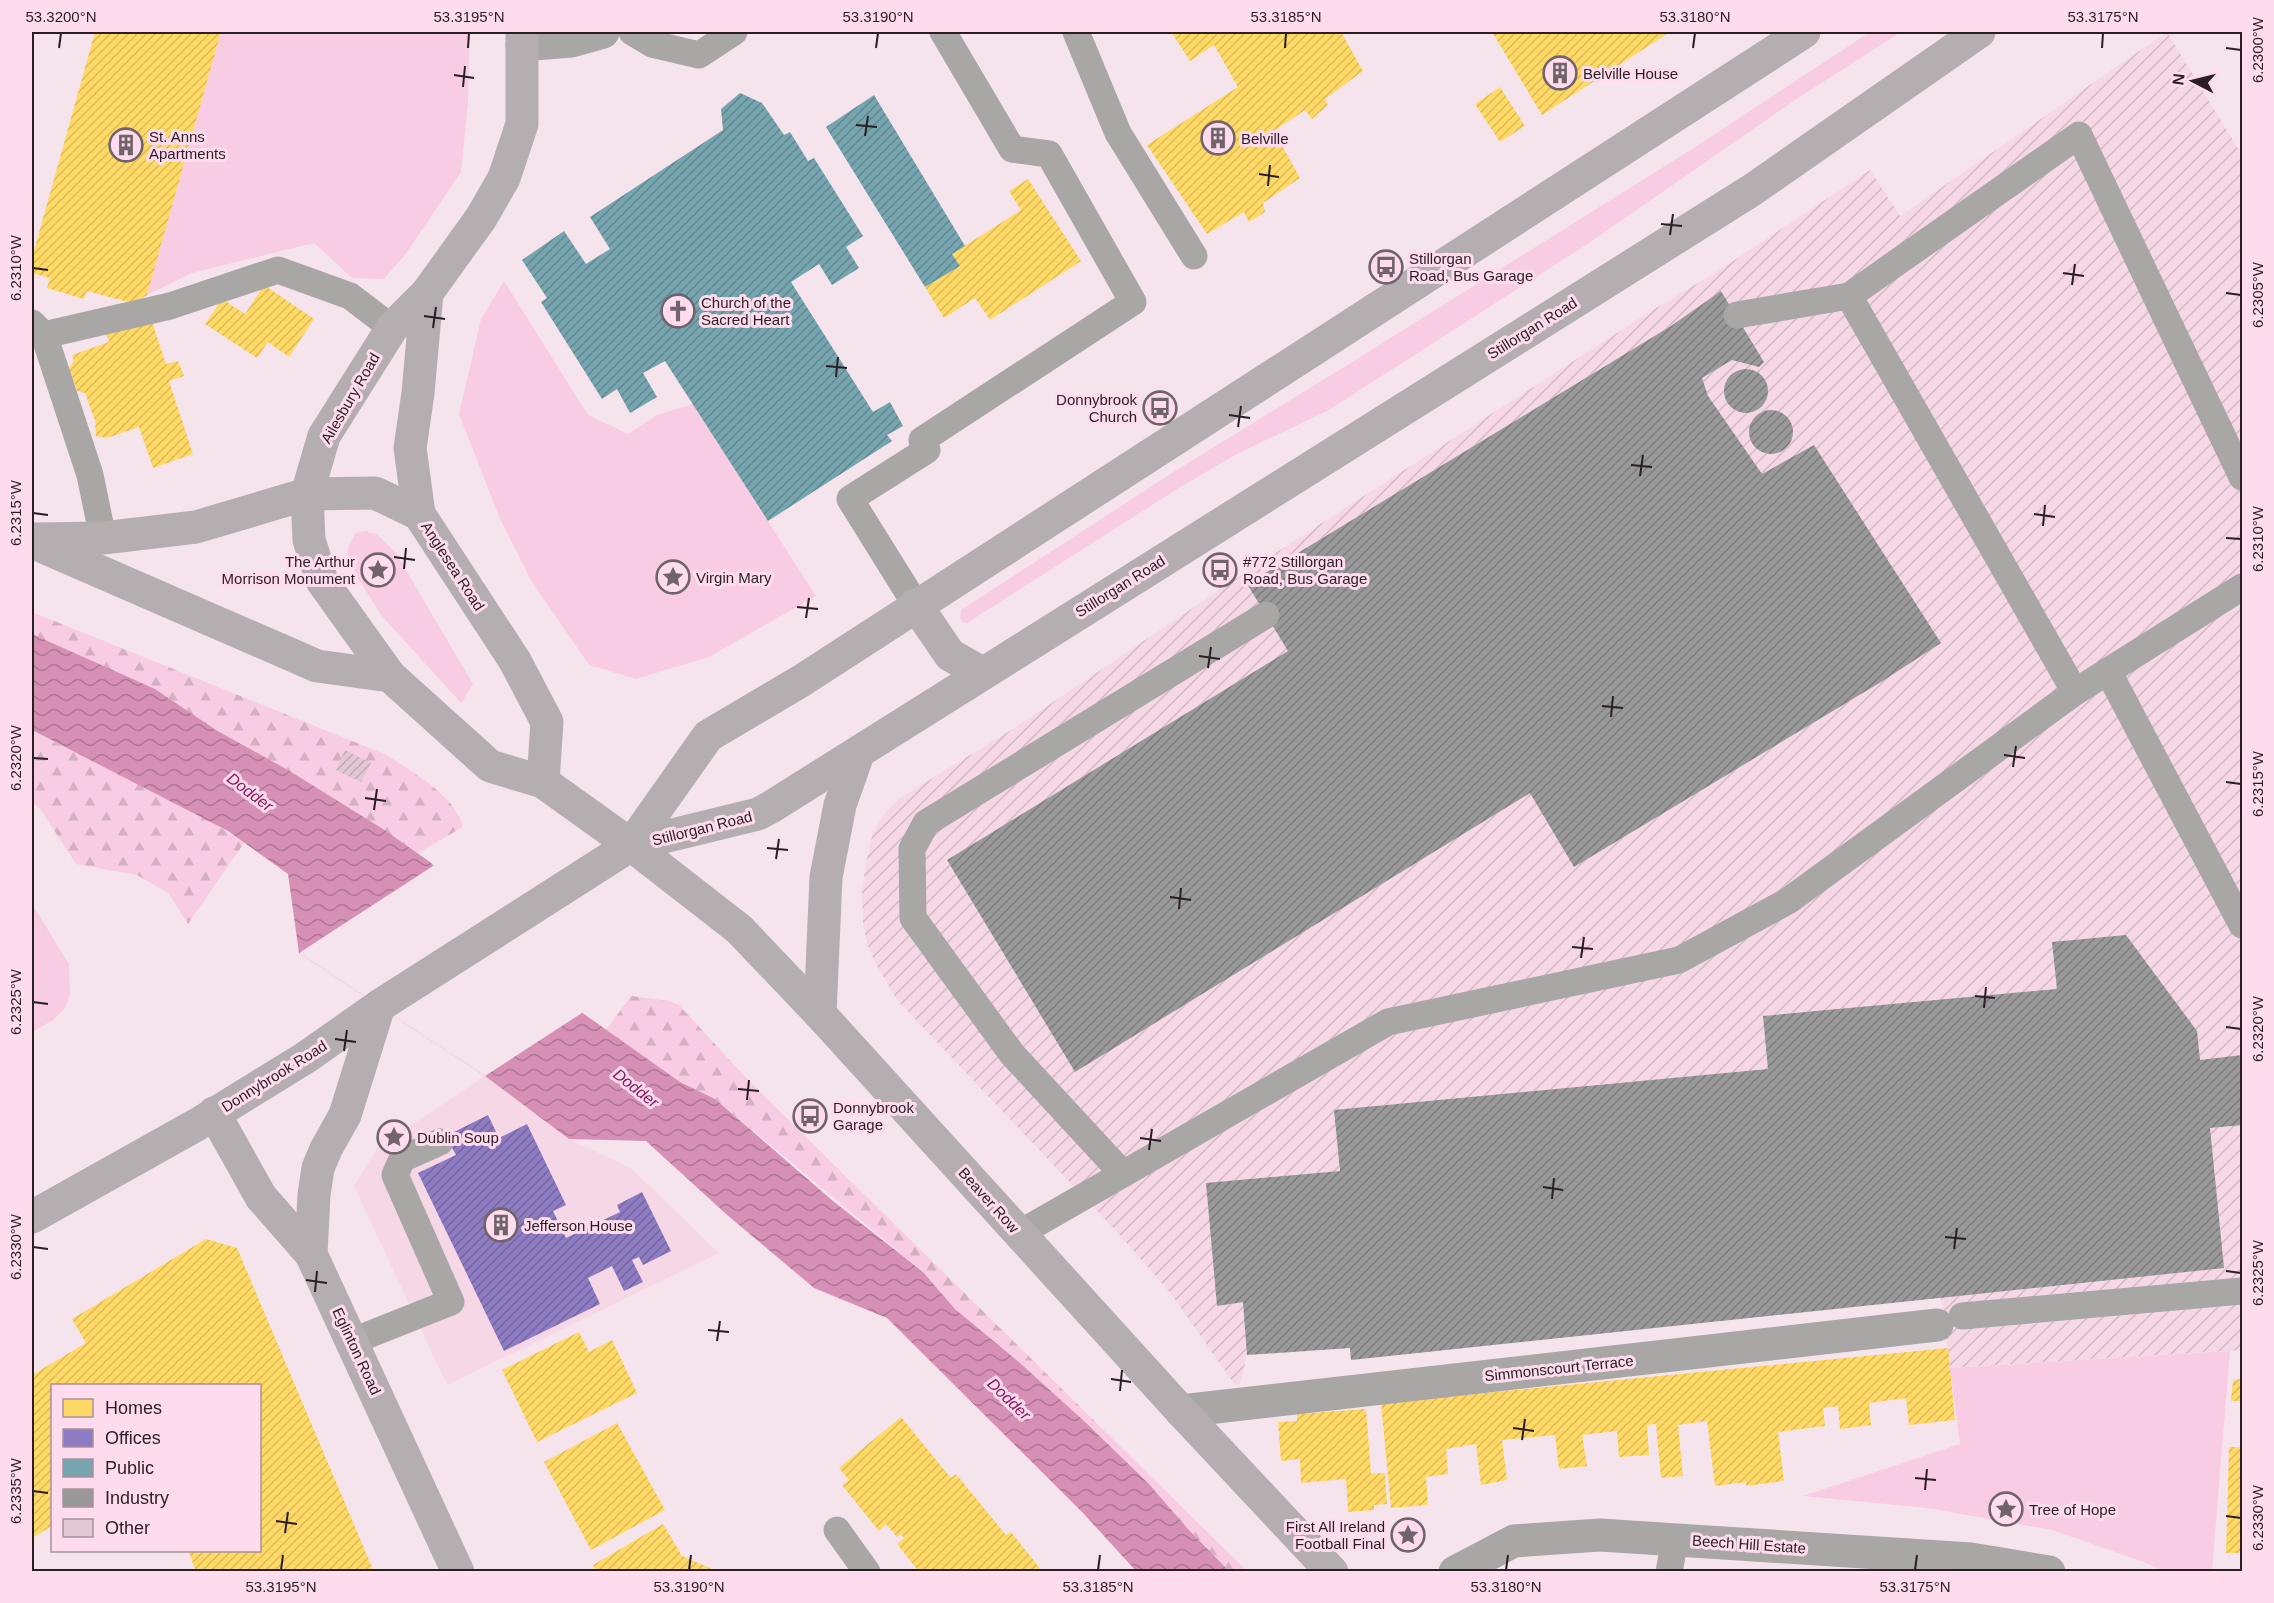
<svg xmlns="http://www.w3.org/2000/svg" width="2274" height="1603" viewBox="0 0 2274 1603" font-family="Arial,sans-serif">
<style>
.built{fill:#f6d7e6}
.industrial{fill:url(#industrial-furrows)}
.grass{fill:#f8cde3}
.forest{fill:url(#forest-firs)}
.water{fill:url(#water-waves)}
.pier{fill:#f6e4ed}
.homes{fill:url(#homes-hatch)}
.offices{fill:url(#offices-hatch)}
.public{fill:url(#public-hatch)}
.industry{fill:url(#industry-hatch)}
.building{fill:url(#building-hatch)}
.lines{fill:none;stroke-linecap:round;stroke-linejoin:round}
.lane{stroke:#a9a6a6;stroke-width:27}
.street{stroke:#a9a6a6;stroke-width:33}
.secondary{stroke:#b5aeb1;stroke-width:33}
.ticks{fill:none;stroke:#2a1e24;stroke-width:2}
.labels{text-anchor:middle;dominant-baseline:central;stroke-width:6;stroke-linejoin:round;paint-order:stroke}
.poi-label{font-size:15px;fill:#2a1e24;stroke:#fedced;text-anchor:start}
.street-label{font-size:15px;fill:#2a1e24;stroke:#fedced}
.water-label{font-size:16px;font-style:italic;fill:#881960;stroke:#fedced}
.neatline{fill:none;stroke:#2a1e24;stroke-width:2}
.ticks-label{font-size:15px;text-anchor:middle;fill:#2a1e24}
</style>
<defs>
<pattern id="industrial-furrows" width="10" height="10" patternUnits="userSpaceOnUse" patternTransform="scale(1.5)"><rect width="10" height="10" fill="#f6d7e6"/><path d="M-1 1l2-2M0 10L10 0M9 11l2-2" fill="none" stroke="#d3b8c5"/></pattern>
<pattern id="forest-firs" width="22" height="20" patternUnits="userSpaceOnUse" patternTransform="scale(1.5)"><rect width="22" height="20" fill="#f8cde3"/><path d="M5 1l3.5 6h-7zM16 11l3.5 6h-7z" fill="#d5b0c3"/></pattern>
<pattern id="water-waves" width="16" height="10" patternUnits="userSpaceOnUse" patternTransform="scale(1.5)"><rect width="16" height="10" fill="#d690b6"/><path d="M0 5q4-4 8 0t8 0" fill="none" stroke="#ae7594"/></pattern>
<pattern id="homes-hatch" width="6" height="6" patternUnits="userSpaceOnUse" patternTransform="scale(1.5)"><rect width="6" height="6" fill="#ffd966"/><path d="M-1 1l2-2M0 6l6-6M5 7l2-2" fill="none" stroke="#dbba58"/></pattern>
<pattern id="offices-hatch" width="6" height="6" patternUnits="userSpaceOnUse" patternTransform="scale(1.5)"><rect width="6" height="6" fill="#8e7cc3"/><path d="M-1 1l2-2M0 6l6-6M5 7l2-2" fill="none" stroke="#74659e"/></pattern>
<pattern id="public-hatch" width="6" height="6" patternUnits="userSpaceOnUse" patternTransform="scale(1.5)"><rect width="6" height="6" fill="#76a5af"/><path d="M-1 1l2-2M0 6l6-6M5 7l2-2" fill="none" stroke="#61868e"/></pattern>
<pattern id="industry-hatch" width="6" height="6" patternUnits="userSpaceOnUse" patternTransform="scale(1.5)"><rect width="6" height="6" fill="#999"/><path d="M-1 1l2-2M0 6l6-6M5 7l2-2" fill="none" stroke="#7d7c7d"/></pattern>
<pattern id="building-hatch" width="6" height="6" patternUnits="userSpaceOnUse" patternTransform="scale(1.5)"><rect width="6" height="6" fill="#e2c7d5"/><path d="M-1 1l2-2M0 6l6-6M5 7l2-2" fill="none" stroke="#c2aab7"/></pattern>
</defs>
<rect width="100%" height="100%" fill="#f6e4ed"/>
<!-- built -->
<polygon class="built" points="485,1076 569,1139 631,1168 719,1253 447,1385 354,1186 378,1147"/>
<!-- industrial -->
<polygon class="industrial" points="2167,32 2242,155 2242,1350 1950,1368 1941,1297 1351,1360 1350,1348 1247,1355 1240,1384 1235,1385 1172,1295 1119,1234 897,1000 876,964 867,944 863,923 862,889 867,858 873,833 884,814 900,798 1016,727 1246,572 1648,313 1721,269 1870,170 1900,216"/>
<!-- grass -->
<g class="grass">
<polygon points="221,32 470,32 468,102 461,172 405,255 384,279 352,278 314,243 192,273 147,295"/>
<polygon points="1870,32 1901,32 1798,98 1589,243 1329,410 1237,454 1182,486 967,623 963,622 960,618 961,610 1175,471 1349,364 1689,151"/>
<polygon points="504,281 588,415 628,434 657,415 693,404 816,596 709,657 636,679 589,665 532,582 500,519 459,414 481,319"/>
<polygon points="366,531 378,535 396,553 473,684 461,703 382,616 359,580 348,559 348,546 356,533"/>
<polygon points="32,904 69,964 70,995 65,1008 53,1020 32,1032"/>
<polygon points="2230,1351 2212,1571 2164,1571 2144,1562 2052,1530 1927,1508 1803,1496 1960,1444 1950,1368"/>
</g>
<!-- forest -->
<g class="forest">
<path d="M32,612L387,755C412,772 456,796 463,827L418,853L288,770L216,730L32,634Z"/>
<path d="M32,730C100,767 182,799 244,843L188,924L168,893L137,875L76,864L41,810L32,802Z"/>
<polygon points="631,996 670,1001 679,1005 751,1083 1247,1571 1229,1571 1188,1529 1148,1483 1083,1420 1020,1363 955,1309 923,1272 715,1099 680,1083 606,1030"/>
</g>
<!-- water -->
<polygon class="water" points="32,634 155,689 216,730 288,770 383,829 430,862 584,1014 680,1082 715,1099 833,1201 923,1272 955,1309 1020,1363 1083,1420 1148,1483 1188,1529 1229,1571 1136,1571 1083,1513 887,1318 814,1288 726,1214 646,1141 569,1139 485,1076 299,953 288,874 228,831 32,730"/>
<!-- pier -->
<polygon class="pier" points="436,864 585,1011 485,1076 299,953"/>
<!-- homes -->
<g class="homes">
<polygon points="95,32 221,32 147,295 132,303 87,291 84,299 47,288 50,278 32,273 32,258"/>
<polygon points="1171,32 1341,32 1363,71 1325,99 1328,105 1312,119 1305,110 1274,131 1300,178 1263,203 1265,212 1249,222 1244,212 1207,234 1147,145 1238,87 1214,45 1190,61"/>
<polygon points="1492,32 1670,32 1542,115"/>
<polygon points="1500,87 1525,126 1500,142 1475,104"/>
<polygon points="1028,179 1081,261 990,320 975,298 944,318 925,287 960,266 952,254 1021,210 1009,191"/>
<polygon points="264,285 314,319 289,357 268,342 257,358 205,324 222,299 245,314"/>
<polygon points="150,316 166,364 178,361 184,376 169,381 193,454 153,468 139,427 107,438 96,436 95,421 85,393 77,391 69,368 74,361 72,355 109,342 105,331"/>
<polygon points="206,1239 237,1248 374,1572 196,1572 188,1550 260,1550 260,1386 52,1386 52,1526 32,1538 32,1375 86,1343 72,1319"/>
<polygon points="579,1332 589,1352 612,1340 637,1393 537,1442 502,1370"/>
<polygon points="1948,1348 1955,1420 1909,1425 1906,1398 1869,1403 1871,1425 1840,1429 1838,1406 1823,1408 1825,1426 1778,1432 1784,1481 1746,1486 1746,1482 1715,1486 1707,1421 1678,1425 1683,1476 1661,1478 1656,1424 1647,1425 1649,1455 1619,1457 1617,1431 1582,1435 1587,1466 1559,1469 1555,1435 1502,1440 1507,1480 1481,1485 1476,1444 1446,1449 1448,1474 1426,1477 1428,1505 1391,1508 1381,1403"/>
<polygon points="2242,1378 2242,1401 2231,1401 2233,1381"/>
<polygon points="1366,1409 1371,1474 1385,1473 1387,1504 1374,1505 1374,1510 1348,1512 1346,1479 1301,1483 1300,1459 1281,1461 1278,1422 1297,1421 1297,1414"/>
<polygon points="901,1417 951,1478 956,1474 1006,1535 1011,1532 1043,1572 919,1572 897,1544 904,1538 901,1534 897,1537 886,1524 879,1531 842,1485 849,1480 839,1468"/>
<polygon points="617,1423 665,1510 591,1550 544,1462"/>
<polygon points="2229,1447 2242,1447 2242,1553 2226,1553"/>
<polygon points="663,1524 682,1556 719,1572 596,1572 593,1565"/>
</g>
<!-- offices -->
<polygon class="offices" points="488,1115 499,1138 527,1124 566,1205 553,1211 566,1238 620,1212 617,1205 642,1192 671,1251 643,1265 639,1257 632,1260 643,1282 624,1291 612,1266 588,1278 600,1304 504,1351 418,1173 456,1155 446,1136"/>
<!-- public -->
<g class="public">
<polygon points="740,93 762,103 784,135 790,132 808,161 814,158 863,236 846,247 859,268 832,285 819,264 791,282 873,412 890,402 903,426 887,435 892,441 768,521 665,361 643,373 657,397 630,413 617,389 602,399 541,302 547,298 522,260 564,231 586,264 610,249 590,217 723,130 721,109"/>
<polygon points="874,95 965,246 952,254 960,266 925,287 826,127"/>
</g>
<!-- industry -->
<g class="industry">
<polygon points="1721,291 1764,362 1759,367 1732,360 1702,378 1708,396 1762,474 1814,445 1941,643 1881,682 1574,867 1530,793 1075,1072 947,860 1288,651 1247,584 1671,326"/>
<circle cx="1746" cy="391" r="22"/>
<circle cx="1771" cy="432" r="22"/>
<polygon points="2126,935 2197,1031 2200,1060 2242,1055 2242,1125 2210,1128 2224,1268 1351,1360 1350,1348 1247,1355 1243,1302 1217,1306 1206,1183 1340,1171 1334,1110 1768,1069 1763,1016 2057,989 2052,942"/>
</g>
<!-- building -->
<polygon class="building" points="345,750 371,763 361,782 336,770"/>
<g class="lines">
<!-- lane -->
<g class="lane">
<polyline points="632,32 652,44 699,55 734,32"/>
<polyline points="1076,32 1118,133 1194,256"/>
<polyline points="1737,315 1849,296"/>
<polyline points="32,323 44,335 90,475 103,538"/>
<polyline points="44,335 170,306 278,270 350,296 392,328"/>
<polyline points="916,605 850,499 927,450 922,440 1133,302 1049,154 1012,149 943,32"/>
<polyline points="2108,671 2242,925"/>
<polyline points="2075,692 1849,296 2079,135 2242,477"/>
<polyline points="1123,1174 1012,1054 913,918 912,849 926,823 1266,615"/>
<polyline points="1020,1233 1388,1022 1679,960 1788,901 2075,692 2242,587"/>
<polyline points="1962,1316 2242,1291"/>
<polyline points="353,1341 451,1302 395,1175 402,1159 440,1142"/>
<polyline points="837,1530 867,1572"/>
<polyline points="1669,1572 1675,1539"/>
</g>
<!-- street -->
<g class="street">
<polyline points="522,45 571,41 603,32"/>
<polyline points="1181,1411 1937,1325"/>
<polyline points="1455,1572 1514,1541 1600,1535 1971,1559 2049,1572"/>
</g>
<!-- secondary -->
<g class="secondary">
<polyline points="419,514 410,448 418,393 427,293"/>
<polyline points="36,539 103,538 196,527 307,494 375,493 419,514 515,661 547,722 543,782"/>
<polyline points="32,542 317,666 390,676 490,766 543,782 631,845 739,929 820,1014 1181,1411 1332,1572"/>
<polyline points="916,605 950,655 982,673"/>
<polyline points="390,676 322,581 309,540 307,494 324,436 392,328 427,293 481,218 504,178 522,124 522,32"/>
<polyline points="631,845 708,736 801,681 1804,32"/>
<polyline points="820,1014 826,877 840,805 858,754"/>
<polyline points="214,1113 261,1197 311,1254 458,1572"/>
<polyline points="32,1217 198,1124 305,1058 379,1006 631,845 758,814 771,807 1752,190 1979,32"/>
<polyline points="311,1254 314,1195 318,1168 326,1149 345,1115 379,1006"/>
</g>
</g>
<!-- ticks -->
<path class="ticks" d="M59,48L61,33M468,48L469,33M876,48L878,33M1285,48L1286,33M1693,48L1695,33M2102,48L2103,33M2226,48L2241,50M454,75L474,78M463,87L465,66M856,125L877,127M865,136L868,116M1259,174L1279,177M1268,186L1270,165M1661,224L1682,226M1670,235L1673,214M33,268L48,270M2063,273L2084,276M2072,285L2075,264M2226,293L2241,295M424,316L445,319M433,328L436,307M826,366L847,368M836,377L838,357M1229,415L1250,418M1238,427L1241,406M1631,465L1652,467M1640,476L1643,455M33,513L48,515M2034,514L2055,517M2043,526L2045,505M2226,538L2241,539M394,557L415,560M404,569L406,548M797,607L818,609M806,618L809,598M1199,656L1220,659M1208,668L1211,647M1602,706L1623,708M1611,717L1613,696M2004,755L2025,758M33,758L48,759M2013,767L2016,746M2226,782L2241,784M365,798L386,801M374,810L377,789M767,848L788,850M776,859L779,839M1170,897L1191,900M1179,909L1181,888M1572,947L1593,949M1581,958L1584,937M1975,996L1995,998M33,1002L48,1004M1984,1008L1986,987M2226,1027L2241,1029M335,1039L356,1042M344,1051L347,1030M738,1089L759,1091M747,1100L749,1080M1140,1138L1161,1141M1149,1150L1152,1129M1543,1187L1563,1190M1552,1199L1554,1178M1945,1237L1966,1239M33,1247L48,1249M1954,1249L1957,1228M2226,1271L2241,1273M306,1280L327,1283M315,1292L317,1271M708,1330L729,1332M717,1341L720,1321M1111,1379L1131,1382M1120,1391L1122,1370M1513,1428L1534,1431M1522,1440L1525,1419M1915,1478L1936,1480M1925,1490L1927,1469M33,1491L48,1493M2226,1516L2241,1518M276,1521L297,1524M285,1533L288,1512M281,1570L283,1555M689,1570L691,1555M1098,1570L1100,1555M1506,1570L1508,1555M1915,1570L1917,1555"/>
<!-- icons -->
<defs>
<symbol id="building-ring" viewBox="-11 -11 22 22"><circle r="9.5" fill="#fedced" stroke="#71636a" stroke-width="1.5"/><path d="M-4-6H4V6H1V3H-1V6H-4ZM-2.5-4.3h1.7v1.8h-1.7ZM.8-4.3h1.7v1.8H.8ZM-2.5-1h1.7V.8h-1.7ZM.8-1h1.7V.8H.8Z" fill="#71636a"/></symbol>
<symbol id="bus-ring" viewBox="-11 -11 22 22"><circle r="9.5" fill="#fedced" stroke="#71636a" stroke-width="1.5"/><path d="M-5-6H5V4H4V6H2V4H-2V6H-4V4H-5ZM-3.5-4V0h7V-4ZM-3.5 1.2v1.5H-2V1.2ZM2 1.2v1.5H3.5V1.2Z" fill="#71636a"/></symbol>
<symbol id="church-ring" viewBox="-11 -11 22 22"><circle r="9.5" fill="#fedced" stroke="#71636a" stroke-width="1.5"/><path d="M-1.2-6h2.4v3.5h3.3v2.4h-3.3V6h-2.4V-.1h-3.3v-2.4h3.3Z" fill="#71636a"/></symbol>
<symbol id="sight-ring" viewBox="-11 -11 22 22"><circle r="9.5" fill="#fedced" stroke="#71636a" stroke-width="1.5"/><path d="M0-6L1.8-2.2L6-1.7L2.9 1.2L3.7 5.4L0 3.3L-3.7 5.4L-2.9 1.2L-6-1.7L-1.8-2.2Z" fill="#71636a"/></symbol>
</defs>
<g fill-rule="evenodd">
<use href="#building-ring" x="1541" y="54" width="38" height="38"/>
<use href="#building-ring" x="1199" y="119" width="38" height="38"/>
<use href="#building-ring" x="107" y="126" width="38" height="38"/>
<use href="#bus-ring" x="1367" y="248" width="38" height="38"/>
<use href="#church-ring" x="659" y="292" width="38" height="38"/>
<use href="#bus-ring" x="1141" y="389" width="38" height="38"/>
<use href="#sight-ring" x="359" y="551" width="38" height="38"/>
<use href="#bus-ring" x="1201" y="551" width="38" height="38"/>
<use href="#sight-ring" x="654" y="558" width="38" height="38"/>
<use href="#bus-ring" x="791" y="1097" width="38" height="38"/>
<use href="#sight-ring" x="375" y="1118" width="38" height="38"/>
<use href="#building-ring" x="482" y="1206" width="38" height="38"/>
<use href="#sight-ring" x="1987" y="1490" width="38" height="38"/>
<use href="#sight-ring" x="1389" y="1516" width="38" height="38"/>
</g>
<g class="labels">
<!-- poi labels -->
<g class="poi-label">
<text x="1583" y="73">Belville House</text>
<text x="149" y="136">St. Anns<tspan x="149" dy="17">Apartments</tspan></text>
<text x="1241" y="138">Belville</text>
<text x="1409" y="258">Stillorgan<tspan x="1409" dy="17">Road, Bus Garage</tspan></text>
<text x="701" y="302">Church of the<tspan x="701" dy="17">Sacred Heart</tspan></text>
<text x="1137" y="399" text-anchor="end">Donnybrook<tspan x="1137" dy="17">Church</tspan></text>
<text x="355" y="561" text-anchor="end">The Arthur<tspan x="355" dy="17">Morrison Monument</tspan></text>
<text x="1243" y="561">#772 Stillorgan<tspan x="1243" dy="17">Road, Bus Garage</tspan></text>
<text x="696" y="577">Virgin Mary</text>
<text x="833" y="1107">Donnybrook<tspan x="833" dy="17">Garage</tspan></text>
<text x="417" y="1137">Dublin Soup</text>
<text x="524" y="1225">Jefferson House</text>
<text x="2029" y="1509">Tree of Hope</text>
<text x="1385" y="1526" text-anchor="end">First All Ireland<tspan x="1385" dy="17">Football Final</tspan></text>
</g>
<!-- street labels -->
<g class="street-label">
<text transform="translate(1532 328) rotate(-32)">Stillorgan Road</text>
<text transform="translate(350 398) rotate(-60)">Ailesbury Road</text>
<text transform="translate(453 566) rotate(57)">Anglesea Road</text>
<text transform="translate(1120 586) rotate(-32)">Stillorgan Road</text>
<text transform="translate(702 828) rotate(-14)">Stillorgan Road</text>
<text transform="translate(274 1076) rotate(-32)">Donnybrook Road</text>
<text transform="translate(989 1200) rotate(48)">Beaver Row</text>
<text transform="translate(357 1351) rotate(65)">Eglinton Road</text>
<text transform="translate(1559 1368) rotate(-6)">Simmonscourt Terrace</text>
<text transform="translate(1749 1544) rotate(4)">Beech Hill Estate</text>
</g>
<!-- water labels -->
<g class="water-label">
<text transform="translate(250 792) rotate(37)">Dodder</text>
<text transform="translate(636 1088) rotate(38)">Dodder</text>
<text transform="translate(1009 1399) rotate(44)">Dodder</text>
</g>
</g>
<!-- border -->
<rect width="2274" height="1603" fill="none" stroke="#fedced" stroke-width="66"/>
<!-- legend -->
<rect x="51" y="1384" width="210" height="168" fill="#fedced" stroke="#a9909d" stroke-width="1.5"/>
<rect x="63" y="1399" width="30" height="18" fill="#ffd966" stroke="#a9909d" stroke-width="1.5"/>
<text x="105" y="1414" font-size="18" fill="#2a1e24">Homes</text>
<rect x="63" y="1429" width="30" height="18" fill="#8e7cc3" stroke="#a9909d" stroke-width="1.5"/>
<text x="105" y="1444" font-size="18" fill="#2a1e24">Offices</text>
<rect x="63" y="1459" width="30" height="18" fill="#76a5af" stroke="#a9909d" stroke-width="1.5"/>
<text x="105" y="1474" font-size="18" fill="#2a1e24">Public</text>
<rect x="63" y="1489" width="30" height="18" fill="#999999" stroke="#a9909d" stroke-width="1.5"/>
<text x="105" y="1504" font-size="18" fill="#2a1e24">Industry</text>
<rect x="63" y="1519" width="30" height="18" fill="#e2c7d5" stroke="#a9909d" stroke-width="1.5"/>
<text x="105" y="1534" font-size="18" fill="#2a1e24">Other</text>
<!-- north arrow -->
<g transform="translate(2193 81) rotate(277)" stroke="#fedced" stroke-width="4.5" paint-order="stroke">
<path d="M0-4.5L10 22L0 15L-10 22Z" fill="#2a1e24"/>
<text y="-9" font-size="16" font-weight="bold" text-anchor="middle" fill="#2a1e24">N</text>
</g>
<rect x="33" y="33" width="2208" height="1537" class="neatline"/>
<g class="ticks-label">
<text x="61" y="22">53.3200°N</text>
<text x="469" y="22">53.3195°N</text>
<text x="878" y="22">53.3190°N</text>
<text x="1286" y="22">53.3185°N</text>
<text x="1695" y="22">53.3180°N</text>
<text x="2103" y="22">53.3175°N</text>
<text transform="translate(2258 50) rotate(-90)" y="5">6.2300°W</text>
<text transform="translate(16 268) rotate(-90)" y="5">6.2310°W</text>
<text transform="translate(2258 295) rotate(-90)" y="5">6.2305°W</text>
<text transform="translate(16 513) rotate(-90)" y="5">6.2315°W</text>
<text transform="translate(2258 539) rotate(-90)" y="5">6.2310°W</text>
<text transform="translate(16 758) rotate(-90)" y="5">6.2320°W</text>
<text transform="translate(2258 784) rotate(-90)" y="5">6.2315°W</text>
<text transform="translate(16 1002) rotate(-90)" y="5">6.2325°W</text>
<text transform="translate(2258 1029) rotate(-90)" y="5">6.2320°W</text>
<text transform="translate(16 1247) rotate(-90)" y="5">6.2330°W</text>
<text transform="translate(2258 1273) rotate(-90)" y="5">6.2325°W</text>
<text transform="translate(16 1491) rotate(-90)" y="5">6.2335°W</text>
<text transform="translate(2258 1518) rotate(-90)" y="5">6.2330°W</text>
<text x="281" y="1592">53.3195°N</text>
<text x="689" y="1592">53.3190°N</text>
<text x="1098" y="1592">53.3185°N</text>
<text x="1506" y="1592">53.3180°N</text>
<text x="1915" y="1592">53.3175°N</text>
</g>
</svg>
